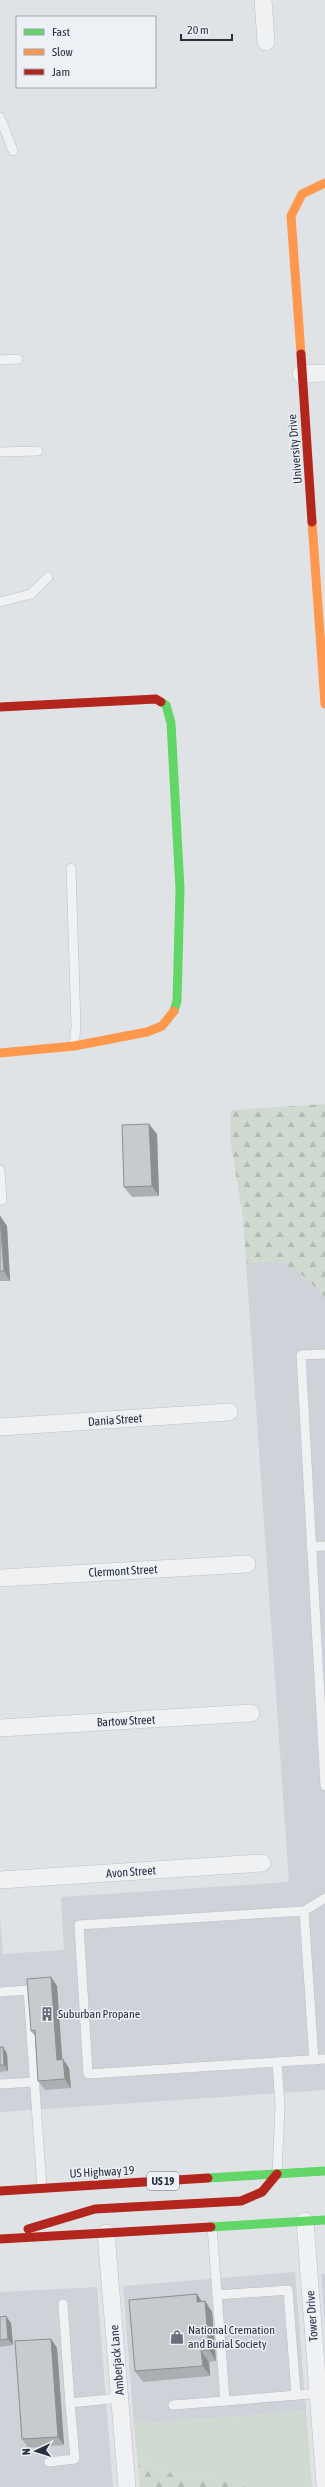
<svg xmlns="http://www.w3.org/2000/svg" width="325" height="2487" viewBox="0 0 325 2487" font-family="'Asap Condensed',sans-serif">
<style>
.built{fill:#ced2d9}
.grass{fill:#d1dad1}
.forest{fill:url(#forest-firs)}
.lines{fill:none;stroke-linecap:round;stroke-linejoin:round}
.lane-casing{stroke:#bec1c4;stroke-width:10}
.street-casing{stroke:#bec1c4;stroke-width:18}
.lane{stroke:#f0f1f2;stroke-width:9}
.street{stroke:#f0f1f2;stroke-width:17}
.fast{stroke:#63d668;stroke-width:9}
.slow{stroke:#ff974d;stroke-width:9}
.jam{stroke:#b3261e;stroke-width:9}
.wall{fill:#acafb1}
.shaded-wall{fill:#8c8e90}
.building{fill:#c8cbce;stroke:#8c8e90}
.labels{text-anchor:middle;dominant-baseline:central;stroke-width:3;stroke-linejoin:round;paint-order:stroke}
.shield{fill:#edf1f6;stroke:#626a76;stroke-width:1}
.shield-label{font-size:11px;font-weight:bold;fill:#27303f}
.street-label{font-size:12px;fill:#27303f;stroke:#edf1f6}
.poi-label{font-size:12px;fill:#27303f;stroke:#edf1f6;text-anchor:start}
</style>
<defs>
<pattern id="forest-firs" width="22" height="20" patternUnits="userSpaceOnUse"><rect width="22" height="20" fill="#d1dad1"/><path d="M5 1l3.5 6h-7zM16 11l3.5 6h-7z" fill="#b3bbb4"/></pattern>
</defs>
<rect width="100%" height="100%" fill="#e0e3e6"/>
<!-- built -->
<g class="built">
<polygon points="277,1261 299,1272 325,1297 325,2090 0,2112 0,1917 3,1954 64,1950 61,1897 289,1882 246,1263"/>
<polygon points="295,2272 306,2411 134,2424 123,2286"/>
<polygon points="321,2274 325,2274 325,2329"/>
<polygon points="97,2287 113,2487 0,2487 0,2292"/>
</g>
<!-- grass -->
<polygon class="grass" points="306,2411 312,2487 246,2487 241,2483 179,2476 146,2463 138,2466 134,2424"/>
<!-- forest -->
<g class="forest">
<polygon points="325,1104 325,1297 299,1272 277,1261 246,1263 243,1218 230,1139 231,1110"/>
<polygon points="145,2463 179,2476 241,2483 246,2487 140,2487 138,2466"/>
</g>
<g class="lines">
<defs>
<g id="lane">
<polyline points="0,117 13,151"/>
<polyline points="0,360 18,359"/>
<polyline points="0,452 38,451"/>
<polyline points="0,602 31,594 48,577"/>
<polyline points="71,868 76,1026 74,1046"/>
<polyline points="0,1170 2,1200 0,1200"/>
<polyline points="325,1354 301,1355 325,1786"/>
<polyline points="311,1547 325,1546"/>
<polyline points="325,1898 304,1911 79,1925 88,2074 325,2059"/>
<polyline points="304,1911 314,2060"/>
<polyline points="0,1992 28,1990 42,2188"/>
<polyline points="0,2084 34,2082"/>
<polyline points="277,2174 280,2106 277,2062"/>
<polyline points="212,2226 225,2401 322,2393"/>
<polyline points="217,2295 288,2290 296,2395"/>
<polyline points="63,2304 70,2403 120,2398"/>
<polyline points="173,2405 225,2401"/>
<polyline points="49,2462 75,2459 70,2403"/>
</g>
<g id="street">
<polyline points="263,0 266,42"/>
<polyline points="301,374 325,373"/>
<polyline points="0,1427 229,1412"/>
<polyline points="0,1578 247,1564"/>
<polyline points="0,1728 251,1713"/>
<polyline points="0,1880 262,1863"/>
<polyline points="305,2221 325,2483"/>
<polyline points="106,2233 127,2487"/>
</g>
</defs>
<!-- lane casing -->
<use href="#lane" class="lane-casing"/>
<!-- street casing -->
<use href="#street" class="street-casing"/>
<!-- lane -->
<use href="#lane" class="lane"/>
<!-- street -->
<use href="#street" class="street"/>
<!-- fast -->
<g class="fast">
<polyline points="161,702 166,705 171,723 180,889 177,1001 174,1011"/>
<polyline points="208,2178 325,2171"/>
<polyline points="211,2227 325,2220"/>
</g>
<!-- slow -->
<g class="slow">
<polyline points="301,354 291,216 302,194 325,183"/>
<polyline points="312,522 325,704"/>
<polyline points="0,1053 74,1046 147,1032 162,1026 174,1011"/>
</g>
<!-- jam -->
<g class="jam">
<polyline points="301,354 312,522"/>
<polyline points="0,707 156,699 161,702"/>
<polyline points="0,2191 208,2178"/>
<polyline points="28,2229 95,2209 241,2201 262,2192 277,2174"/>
<polyline points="0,2239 211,2227"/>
</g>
</g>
<!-- wall -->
<g class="wall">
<polygon points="157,1134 159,1196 132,1197 124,1187"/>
<polygon points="0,1216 7,1226 10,1281 0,1281"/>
<polygon points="51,1977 57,1986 62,2060 69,2068 71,2088 45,2090 38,2081 35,2036 31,2031"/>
<polygon points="0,2047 3,2047 7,2054 8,2071 0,2072"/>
<polygon points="205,2301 212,2312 216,2361 209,2362 210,2376 143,2382 135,2371 202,2302"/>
<polygon points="0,2317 11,2323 13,2345 0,2347"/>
<polygon points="51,2339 57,2348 64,2445 28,2448 22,2439"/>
</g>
<!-- shaded-wall -->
<g class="shaded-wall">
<polygon points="149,1124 157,1134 159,1196 152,1186"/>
<polygon points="0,1216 7,1226 10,1281 4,1271"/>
<polygon points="51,1977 57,1986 63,2069 57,2060"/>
<polygon points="3,2047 7,2054 8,2071 4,2065"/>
<polygon points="63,2059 69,2068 71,2088 65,2079"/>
<polygon points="197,2294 204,2305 197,2302"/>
<polygon points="205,2301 212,2312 216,2361 209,2350"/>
<polygon points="6,2316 11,2323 13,2345 8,2339"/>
<polygon points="51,2339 57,2348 64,2445 58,2437"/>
<polygon points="201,2351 209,2362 210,2376 203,2366"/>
</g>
<!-- building -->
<g class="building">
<polygon points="149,1124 152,1186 124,1187 122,1125"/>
<polygon points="0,1216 4,1271 0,1271"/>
<polygon points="51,1977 57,2060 63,2059 65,2079 38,2081 35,2030 31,2031 27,1979"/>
<polygon points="0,2047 3,2047 4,2065 0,2065"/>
<polygon points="197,2294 197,2302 205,2301 209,2350 201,2351 203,2366 135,2371 129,2300"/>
<polygon points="6,2316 8,2339 0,2340 0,2317"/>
<polygon points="51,2339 58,2437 22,2439 15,2341"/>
</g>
<!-- icons -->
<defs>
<symbol id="building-bare" viewBox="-9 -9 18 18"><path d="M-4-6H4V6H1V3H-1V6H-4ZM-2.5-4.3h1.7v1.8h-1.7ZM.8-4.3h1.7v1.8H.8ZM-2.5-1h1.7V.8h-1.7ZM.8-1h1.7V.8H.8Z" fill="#686f79" stroke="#edf1f6" stroke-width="2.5" paint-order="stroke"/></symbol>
<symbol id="shop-bare" viewBox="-9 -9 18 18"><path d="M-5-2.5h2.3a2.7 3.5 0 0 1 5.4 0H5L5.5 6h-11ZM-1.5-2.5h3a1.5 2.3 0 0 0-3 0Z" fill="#686f79" stroke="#edf1f6" stroke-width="2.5" paint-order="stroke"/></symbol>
</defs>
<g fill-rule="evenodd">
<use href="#building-bare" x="37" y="2004" width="20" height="20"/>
<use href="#shop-bare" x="167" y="2327" width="20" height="20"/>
</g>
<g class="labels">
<!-- shield labels -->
<rect class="shield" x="147" y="2172" width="32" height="18" rx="3"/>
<g class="shield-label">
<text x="163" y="2181">US 19</text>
</g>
<!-- street labels -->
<g class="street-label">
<text transform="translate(295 449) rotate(-95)">University Drive</text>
<text transform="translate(115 1420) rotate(-4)">Dania Street</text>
<text transform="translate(123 1571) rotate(-3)">Clermont Street</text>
<text transform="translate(126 1721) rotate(-3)">Bartow Street</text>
<text transform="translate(131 1872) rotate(-4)">Avon Street</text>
<text transform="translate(102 2172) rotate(-3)">US Highway 19</text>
<text transform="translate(312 2316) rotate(-94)">Tower Drive</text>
<text transform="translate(117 2360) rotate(-95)">Amberjack Lane</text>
</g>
<!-- poi labels -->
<g class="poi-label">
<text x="58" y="2014">Suburban Propane</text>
<text x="188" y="2330">National Cremation<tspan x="188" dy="14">and Burial Society</tspan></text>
</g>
</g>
<!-- legend -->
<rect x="16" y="16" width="140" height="72" fill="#edf1f6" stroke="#9ea4ad"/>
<rect x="24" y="29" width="20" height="6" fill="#63d668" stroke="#9ea4ad"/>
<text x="52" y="36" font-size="12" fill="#27303f">Fast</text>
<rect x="24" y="49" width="20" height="6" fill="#ff974d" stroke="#9ea4ad"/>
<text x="52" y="56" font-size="12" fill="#27303f">Slow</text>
<rect x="24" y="69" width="20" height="6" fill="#b3261e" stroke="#9ea4ad"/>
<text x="52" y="76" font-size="12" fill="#27303f">Jam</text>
<!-- north arrow -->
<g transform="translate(36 2451) rotate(266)" stroke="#edf1f6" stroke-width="3" paint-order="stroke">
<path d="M0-3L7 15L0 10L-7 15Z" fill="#27303f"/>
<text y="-6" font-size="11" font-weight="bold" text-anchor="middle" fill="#27303f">N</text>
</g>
<!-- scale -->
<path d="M181 34v6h51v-6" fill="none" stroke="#27303f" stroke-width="2"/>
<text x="187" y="34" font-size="12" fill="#27303f" stroke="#edf1f6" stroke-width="3" paint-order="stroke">20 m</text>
</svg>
